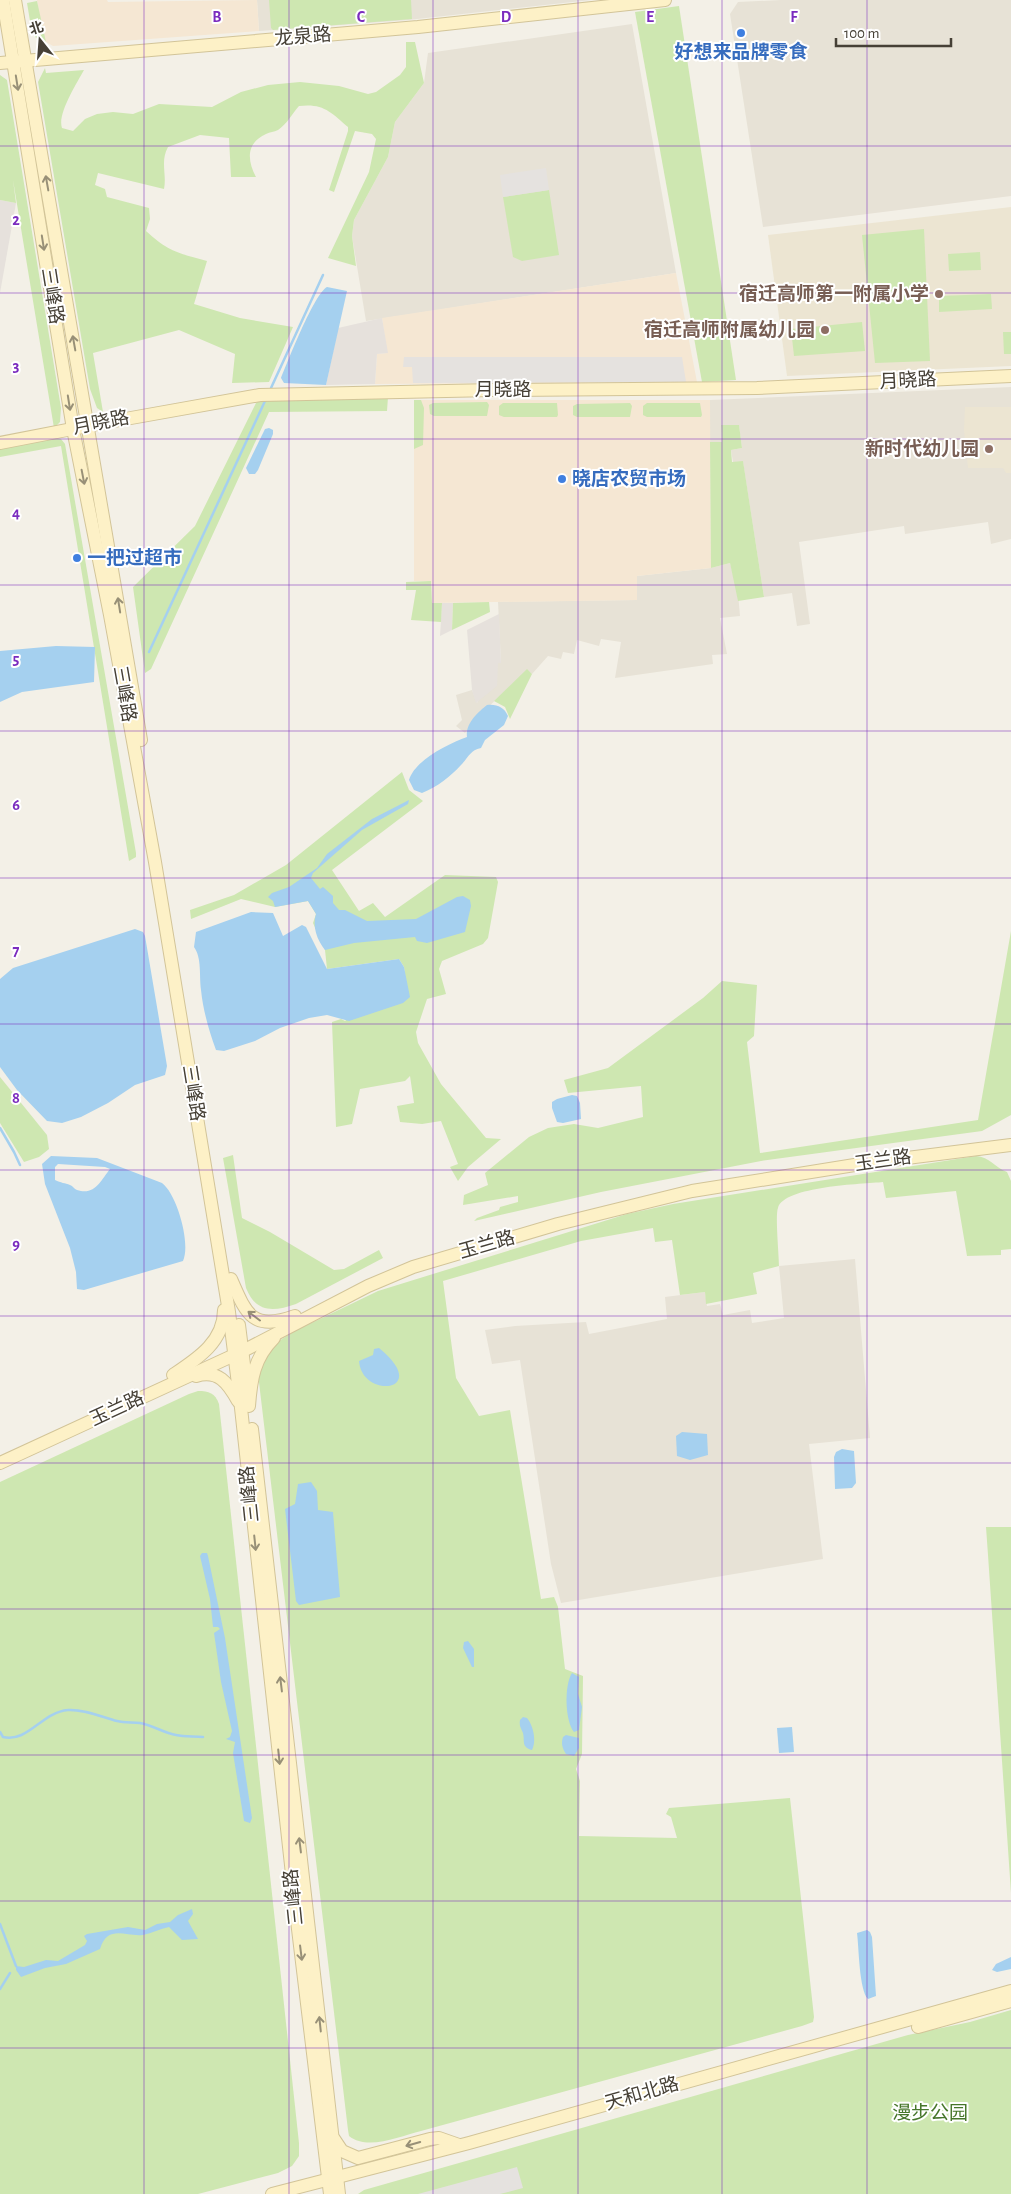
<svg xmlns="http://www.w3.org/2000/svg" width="1011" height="2194" viewBox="0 0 1011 2194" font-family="'Alegreya Sans','Noto Sans SC',sans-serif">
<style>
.residential{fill:#e7e2d6}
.commercial{fill:#f5e7d3}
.industrial{fill:#e6e1dc}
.education{fill:#ece5d2}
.green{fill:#cee7b1}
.parking{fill:#e5e2df}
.water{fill:#a5d0ef;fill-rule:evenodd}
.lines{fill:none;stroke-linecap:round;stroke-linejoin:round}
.stream{stroke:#a5d0ef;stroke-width:2.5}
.secondary-casing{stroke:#d2c498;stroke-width:14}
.secondary{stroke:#fdf1c7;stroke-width:12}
.oneway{stroke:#989077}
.grid{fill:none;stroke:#7b2cbf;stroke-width:1;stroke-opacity:0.55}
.shop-dot{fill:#3f7fe0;stroke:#fff;stroke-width:2}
.education-dot{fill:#8d6e63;stroke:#fff;stroke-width:2}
.labels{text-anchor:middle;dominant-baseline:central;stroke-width:4;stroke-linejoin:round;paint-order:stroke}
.street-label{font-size:19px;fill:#464036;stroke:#fff}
.shop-label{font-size:19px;font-weight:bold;fill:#366cbe;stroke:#fff;text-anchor:start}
.education-label{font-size:19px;font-weight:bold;fill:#785e54;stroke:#fff;text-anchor:end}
.park-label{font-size:19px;fill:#47772b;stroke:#fff}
.grid-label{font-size:16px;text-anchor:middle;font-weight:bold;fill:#7b2cbf;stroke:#fff;stroke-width:4;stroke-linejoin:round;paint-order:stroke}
</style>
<rect width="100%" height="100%" fill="#f3f0e7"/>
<!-- residential -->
<g class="residential">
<polygon points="257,0 591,0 408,20 259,31"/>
<polygon points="781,0 1011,0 1011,196 763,227 730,14 738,2"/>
<polygon points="632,24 676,273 366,321 352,236 354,220 388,157 395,122 424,83 428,53"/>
<polygon points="1011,387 1011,539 991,544 988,522 905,534 904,526 799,542 810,624 797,626 792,593 764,597 743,462 733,462 731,450 742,448 739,426 721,425 722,442 710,442 710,400"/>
<polygon points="730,563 738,593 740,616 720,618 727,654 712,655 713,664 615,678 621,642 601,639 599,646 577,640 574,654 563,652 561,659 548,656 532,674 527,670 482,713 465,733 456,726 462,720 456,695 472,690 477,703 498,663 501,663 498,602 636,600 637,576 711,568"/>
<polygon points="855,1259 870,1438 809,1444 823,1559 561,1603 551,1564 520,1360 492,1364 485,1330 515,1326 586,1322 589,1334 667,1319 665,1297 705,1292 707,1306 720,1304 723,1315 750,1310 752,1323 784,1318 779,1266"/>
</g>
<!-- commercial -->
<g class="commercial">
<polygon points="37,0 107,0 108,2 257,0 259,31 53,46 46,42 43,36"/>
<polygon points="676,273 697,382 375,384 377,354 387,353 382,318"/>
<polygon points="414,400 710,400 711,568 637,576 637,600 432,603 431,581 414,581"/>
</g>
<!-- industrial -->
<g class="industrial">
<polygon points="0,200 16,203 0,293"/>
<polygon points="382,318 388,353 377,354 375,384 326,385 338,328"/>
<polygon points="442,603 453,603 452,630 440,636"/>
<polygon points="499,614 501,663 498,663 497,686 476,703 472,690 467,630"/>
</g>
<!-- education -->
<g class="education">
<polygon points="1011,207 1011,366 787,376 768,235"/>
<polygon points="965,407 1011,407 1011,473 1006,473 1003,468 968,468 964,430"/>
</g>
<!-- green -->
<g class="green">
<polygon points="411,0 412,19 273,30 271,28 269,0"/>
<polygon points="37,1 46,42 35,37 32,33 27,3"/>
<polygon points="679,6 736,380 702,382 635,12"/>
<path d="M406,42H415L424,83L395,122L388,157L354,220L352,236L356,266L328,258L369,172L376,139L372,134L355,131L334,192L329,190L348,131V127C331,112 323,103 299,106C292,114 287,124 278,130C274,132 270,132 266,134C246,143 247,160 256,177H231L229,138L200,135L168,147C160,161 167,175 164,189L98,173L95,185L105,189L107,197L149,208L150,219L146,231C169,252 178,253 207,261L194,304L240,318L293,327L269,382L232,383L235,354L179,330L93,353L103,412L97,408L90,389L38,82L45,68L46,73L84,70C77,83 57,114 62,128L73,131L85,119L97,114L113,112L133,114L159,104L212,107L241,92L268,85L300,82L339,86L368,94L376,92L400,75L406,67Z"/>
<polygon points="0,75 7,80 61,408 60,422 54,428 13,180 16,203 0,200"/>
<polygon points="549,190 559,255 522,261 513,257 503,197"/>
<polygon points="924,229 930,361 875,363 862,235"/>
<polygon points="980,252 981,270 949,271 948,254"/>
<polygon points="991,294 992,309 939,312 939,296"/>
<polygon points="862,322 865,351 794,356 791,329"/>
<polygon points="1003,332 1011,332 1011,354 1004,354"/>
<polygon points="388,397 387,411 269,412 151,669 145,673 133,587 195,526 256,403 260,400"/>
<polygon points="414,400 421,400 424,408 423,445 414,449"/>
<polygon points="487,402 489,405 487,416 434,416 430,414 429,405 433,403"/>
<polygon points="503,403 557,403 558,415 557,417 504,417 499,415 499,406"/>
<polygon points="630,403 632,406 630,417 577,417 573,415 573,406 577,404"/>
<polygon points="647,403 700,403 702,415 701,417 647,417 643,415 643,406"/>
<polygon points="721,425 739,425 742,448 731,450 732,462 743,461 764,597 738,601 730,563 711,568 710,442 722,442"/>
<polygon points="53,438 61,439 65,444 136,853 136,857 129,861 61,446 0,457 0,449"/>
<polygon points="431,581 432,603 442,603 441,622 411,620 416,590 406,590 406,582"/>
<polygon points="489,602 490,612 452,630 453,603"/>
<polygon points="527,669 532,674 510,719 505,707 494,701"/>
<polygon points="402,772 409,790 423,801 332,870 359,911 373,903 385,917 445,875 496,877 498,882 488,938 483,944 442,961 439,969 446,994 427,999 416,1032 418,1043 441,1084 486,1138 501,1139 468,1167 458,1181 450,1167 458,1164 441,1121 422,1124 400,1122 397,1106 414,1103 410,1076 405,1081 360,1089 352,1124 336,1127 332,1022 341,1019 345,1021 405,976 404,967 399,959 327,969 325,950 313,923 316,914 308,901 275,907 241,899 191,919 190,910 234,895 286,865"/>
<polygon points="1011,931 1011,1115 982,1131 761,1161 601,1192 474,1221 477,1218 499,1210 500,1207 518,1202 518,1196 463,1205 464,1195 488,1185 485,1173 529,1137 548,1128 574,1124 598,1128 643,1117 641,1086 568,1093 564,1080 608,1068 703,998 722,981 757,985 754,1036 747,1042 760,1153 978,1120"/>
<polygon points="0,1077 47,1135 49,1149 39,1157 24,1162 0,1123"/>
<path d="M233,1155L242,1218L270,1232L334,1270L344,1269L379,1250L383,1258L296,1304C273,1312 256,1313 246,1288L223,1158Z"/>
<path d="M976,1156C990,1157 994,1167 1007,1172L1011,1181V1249L1001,1250V1255L967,1256L956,1191L886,1198L883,1182C863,1184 784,1186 778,1208C775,1215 779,1255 779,1266L753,1273L757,1294L706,1304L705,1292L680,1295L672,1240L655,1242L653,1228L581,1241L443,1281L456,1378L479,1416L510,1410L541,1599L554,1597L558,1607L565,1669L583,1676L582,1754L576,1769L580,1781L579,1836L677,1838L671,1817L666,1814L669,1808L790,1798L814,2017L813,2022L802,2026L421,2131C400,2136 368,2151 349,2136L348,2130L258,1374L271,1346L293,1332L378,1291L627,1214L673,1204Z"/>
<path d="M198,1391C209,1391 215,1393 219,1404L299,2143V2156L292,2166L278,2173L198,2194H0V1482L189,1394Z"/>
<polygon points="986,1527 1011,1527 1011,1893 988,1555"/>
<polygon points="1011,2010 1011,2194 358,2194 364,2190 908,2035 970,2022"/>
</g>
<!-- parking -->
<g class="parking">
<polygon points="546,168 549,190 503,197 500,175"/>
<polygon points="404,357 682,357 686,382 413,383 412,367 403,367"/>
<polygon points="517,2167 523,2188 500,2194 418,2194"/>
</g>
<!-- water -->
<g class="water">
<path d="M327,287L347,291L326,385L284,383L281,378C288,361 314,294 327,287Z"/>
<polygon points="269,428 273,430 273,434 258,470 255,474 249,474 246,468 265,429"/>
<polygon points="56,646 95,647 94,682 22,692 0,702 0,651"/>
<path d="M487,705C497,704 504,707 508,716L504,725L485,740L481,748C470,750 469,757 461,765C450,777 437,787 422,793L414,790L409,780C415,760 448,744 467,737C465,724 478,712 487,705Z"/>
<path d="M409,800L408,804L362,830L313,873L311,878L320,889L323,887L333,896V903L339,910H345L367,921L416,919L457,897L463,896L470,900L471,906L465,932L427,943L417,941L415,937L354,943L325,950C317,940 312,926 316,914L308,901L275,907L273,901L268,897L272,893L289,887L317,868L327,854L372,819Z"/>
<path d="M251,912L273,913L283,936L302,925L306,927L327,969L399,959L404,967L410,997L403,1003L349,1021L327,1015L309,1018L280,1028L255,1041L224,1051L216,1050C209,1031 203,1010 201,990C199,976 202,958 194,947L196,932Z"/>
<polygon points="135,929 143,932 145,936 167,1066 165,1075 135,1085 108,1103 81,1117 62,1123 47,1121 17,1090 0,1067 0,979 13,968"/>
<polygon points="572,1095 577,1096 580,1103 581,1119 563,1123 557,1122 552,1108 552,1102 557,1099"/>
<path d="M51,1156L97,1158L162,1183C177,1194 191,1244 183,1261L84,1290L77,1289L76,1272L70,1248L45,1184L42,1164ZM58,1164L105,1167L110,1169C101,1180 95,1196 77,1190C74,1189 73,1186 70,1185C65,1183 61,1183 55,1180V1167Z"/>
<path d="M379,1348C433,1392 362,1400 359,1361L373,1355L374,1349Z"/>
<polygon points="682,1432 707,1434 708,1455 690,1460 677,1456 676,1436"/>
<polygon points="842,1449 854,1451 856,1483 852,1488 835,1489 834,1457 836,1452"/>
<polygon points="311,1482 317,1491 318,1510 333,1512 340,1597 299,1605 296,1601 285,1509 295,1504 298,1484"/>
<polygon points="202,1553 207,1553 208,1556 225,1638 252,1818 250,1823 244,1821 233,1753 235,1742 226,1739 230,1737 232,1731 221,1682 214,1633 220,1629 218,1627 213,1627 210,1599 200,1556"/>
<polygon points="468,1641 474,1649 474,1667 472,1667 463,1648 464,1642"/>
<path d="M572,1673L579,1677L578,1694L582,1707L579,1730L574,1732C565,1721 564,1685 572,1673Z"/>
<path d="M523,1717L527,1718C533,1725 537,1741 532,1750C521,1747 525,1741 523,1733C521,1728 519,1726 520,1720Z"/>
<polygon points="792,1727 794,1752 779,1753 777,1728"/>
<path d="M566,1735L579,1738V1748L574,1756L566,1754C562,1748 561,1743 563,1737Z"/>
<path d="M192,1909L193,1914L188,1921L198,1939L182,1940L169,1927C160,1929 152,1933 143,1935C125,1937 108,1924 100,1949L66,1964L45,1968L21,1977L16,1970V1966L24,1967L46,1960L58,1961L85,1945L87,1941L84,1936L87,1934L128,1927L145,1930L157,1924L170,1922L178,1915Z"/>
<path d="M867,1930L870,1932L872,1937L876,1996L868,1999C859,1990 859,1947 857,1933Z"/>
<polygon points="1011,1957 1011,1969 997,1972 992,1970 996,1964"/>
</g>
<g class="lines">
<!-- stream -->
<g class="stream">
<polyline points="271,388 323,275"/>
<polyline points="149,652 265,401"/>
<polyline points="0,1128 14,1152 20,1165"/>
<path d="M0,1732L3,1737C28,1743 42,1712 68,1710C84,1709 102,1717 117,1721C125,1723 132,1722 140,1723C152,1725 164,1733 176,1735C185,1737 194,1736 203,1737"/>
<polyline points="0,1924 16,1966"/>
<polyline points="0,1989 10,1973"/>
</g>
<defs>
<g id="secondary">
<polyline points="3,0 73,429 110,615 155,862 229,1312 241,1408 298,1929 330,2194"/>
<polyline points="15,0 141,740"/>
<polyline points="0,63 418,27 665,0"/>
<polyline points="0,443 103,423 260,395 493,390 757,388 1011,376"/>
<path d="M231,1279C247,1316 253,1331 295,1316"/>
<polyline points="239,1325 247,1389"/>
<path d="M173,1375C197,1359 224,1342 224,1310"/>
<path d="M196,1376C218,1369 228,1383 238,1401"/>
<path d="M249,1406C251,1379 254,1358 274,1338"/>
<polyline points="252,1429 339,2194"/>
<polyline points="0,1463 243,1351 368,1286 413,1267 558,1224 692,1191 867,1163 1011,1145"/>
<polyline points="918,2027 1011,2001"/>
<polyline points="334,2139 342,2151 358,2158 430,2139 439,2138 459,2145"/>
<polyline points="272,2194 469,2143 1011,1991"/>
</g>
</defs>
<!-- secondary casing -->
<use href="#secondary" class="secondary-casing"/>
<!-- secondary -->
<use href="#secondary" class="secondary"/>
</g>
<!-- one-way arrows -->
<defs><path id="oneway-shaft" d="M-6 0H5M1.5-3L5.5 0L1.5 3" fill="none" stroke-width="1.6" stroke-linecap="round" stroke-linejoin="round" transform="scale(1.25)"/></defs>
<g class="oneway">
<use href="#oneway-shaft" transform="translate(17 83) rotate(81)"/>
<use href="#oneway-shaft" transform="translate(47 183) rotate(-100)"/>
<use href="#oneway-shaft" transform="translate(43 243) rotate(81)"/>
<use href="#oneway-shaft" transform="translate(74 343) rotate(-100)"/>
<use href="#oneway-shaft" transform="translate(69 403) rotate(81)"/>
<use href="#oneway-shaft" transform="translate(83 477) rotate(79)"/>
<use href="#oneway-shaft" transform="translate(119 605) rotate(-99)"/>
<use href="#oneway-shaft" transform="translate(254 1316) rotate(-143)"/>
<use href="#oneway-shaft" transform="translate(255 1543) rotate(84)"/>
<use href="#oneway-shaft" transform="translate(281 1684) rotate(-97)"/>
<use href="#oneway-shaft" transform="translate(279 1757) rotate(84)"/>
<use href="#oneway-shaft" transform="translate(300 1845) rotate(-97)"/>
<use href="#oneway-shaft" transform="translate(301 1953) rotate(83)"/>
<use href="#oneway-shaft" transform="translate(320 2024) rotate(-96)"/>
<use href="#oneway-shaft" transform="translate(413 2144) rotate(164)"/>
</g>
<!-- grid -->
<path class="grid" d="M144,0V2194M289,0V2194M433,0V2194M578,0V2194M722,0V2194M867,0V2194M0,146H1011M0,293H1011M0,439H1011M0,585H1011M0,731H1011M0,878H1011M0,1024H1011M0,1170H1011M0,1316H1011M0,1463H1011M0,1609H1011M0,1755H1011M0,1901H1011M0,2048H1011"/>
<!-- markers -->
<g class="shop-dot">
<circle cx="741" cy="33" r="5"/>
<circle cx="562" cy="479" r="5"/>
<circle cx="77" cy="558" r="5"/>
</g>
<g class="education-dot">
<circle cx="939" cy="294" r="5"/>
<circle cx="825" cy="330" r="5"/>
<circle cx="989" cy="449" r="5"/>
</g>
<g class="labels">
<!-- street labels -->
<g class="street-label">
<text transform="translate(303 37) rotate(-5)">龙泉路</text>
<text transform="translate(52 296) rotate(81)">三峰路</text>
<text transform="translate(908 381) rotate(-3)">月晓路</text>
<text x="503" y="390">月晓路</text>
<text transform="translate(101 423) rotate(-11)">月晓路</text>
<text transform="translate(124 694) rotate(80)">三峰路</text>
<text transform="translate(193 1093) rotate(81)">三峰路</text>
<text transform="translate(883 1161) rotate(-8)">玉兰路</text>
<text transform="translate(487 1245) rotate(-16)">玉兰路</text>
<text transform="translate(117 1409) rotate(-25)">玉兰路</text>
<text transform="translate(250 1494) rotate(-96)">三峰路</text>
<text transform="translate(294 1897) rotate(-96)">三峰路</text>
<text transform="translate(642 2094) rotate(-16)">天和北路</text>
</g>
<!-- shop labels -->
<g class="shop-label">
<text x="741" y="52" text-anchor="middle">好想来品牌零食</text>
<text x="572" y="479">晓店农贸市场</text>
<text x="87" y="558">一把过超市</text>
</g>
<!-- education labels -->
<g class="education-label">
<text x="929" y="294">宿迁高师第一附属小学</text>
<text x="815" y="330">宿迁高师附属幼儿园</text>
<text x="979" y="449">新时代幼儿园</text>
</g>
<!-- park labels -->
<g class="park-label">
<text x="930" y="2113">漫步公园</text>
</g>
</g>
<g class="grid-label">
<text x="217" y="22">B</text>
<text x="361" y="22">C</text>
<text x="506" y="22">D</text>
<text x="650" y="22">E</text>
<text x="794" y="22">F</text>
<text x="16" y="225">2</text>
<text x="16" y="371">3</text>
<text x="16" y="518">4</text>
<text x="16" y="664">5</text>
<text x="16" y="810">6</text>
<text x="16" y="956">7</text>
<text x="16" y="1103">8</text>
<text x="16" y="1249">9</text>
</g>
<!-- north arrow -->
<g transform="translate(40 40) rotate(343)" stroke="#ffffff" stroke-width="4" paint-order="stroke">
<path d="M0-4L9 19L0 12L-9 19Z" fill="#464036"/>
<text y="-8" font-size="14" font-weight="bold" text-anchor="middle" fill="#464036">北</text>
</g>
<!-- scale -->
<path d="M836 38v8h115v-8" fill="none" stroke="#464036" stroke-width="2.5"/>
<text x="844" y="38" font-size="15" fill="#464036" stroke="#ffffff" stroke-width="4" paint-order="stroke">100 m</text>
</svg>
